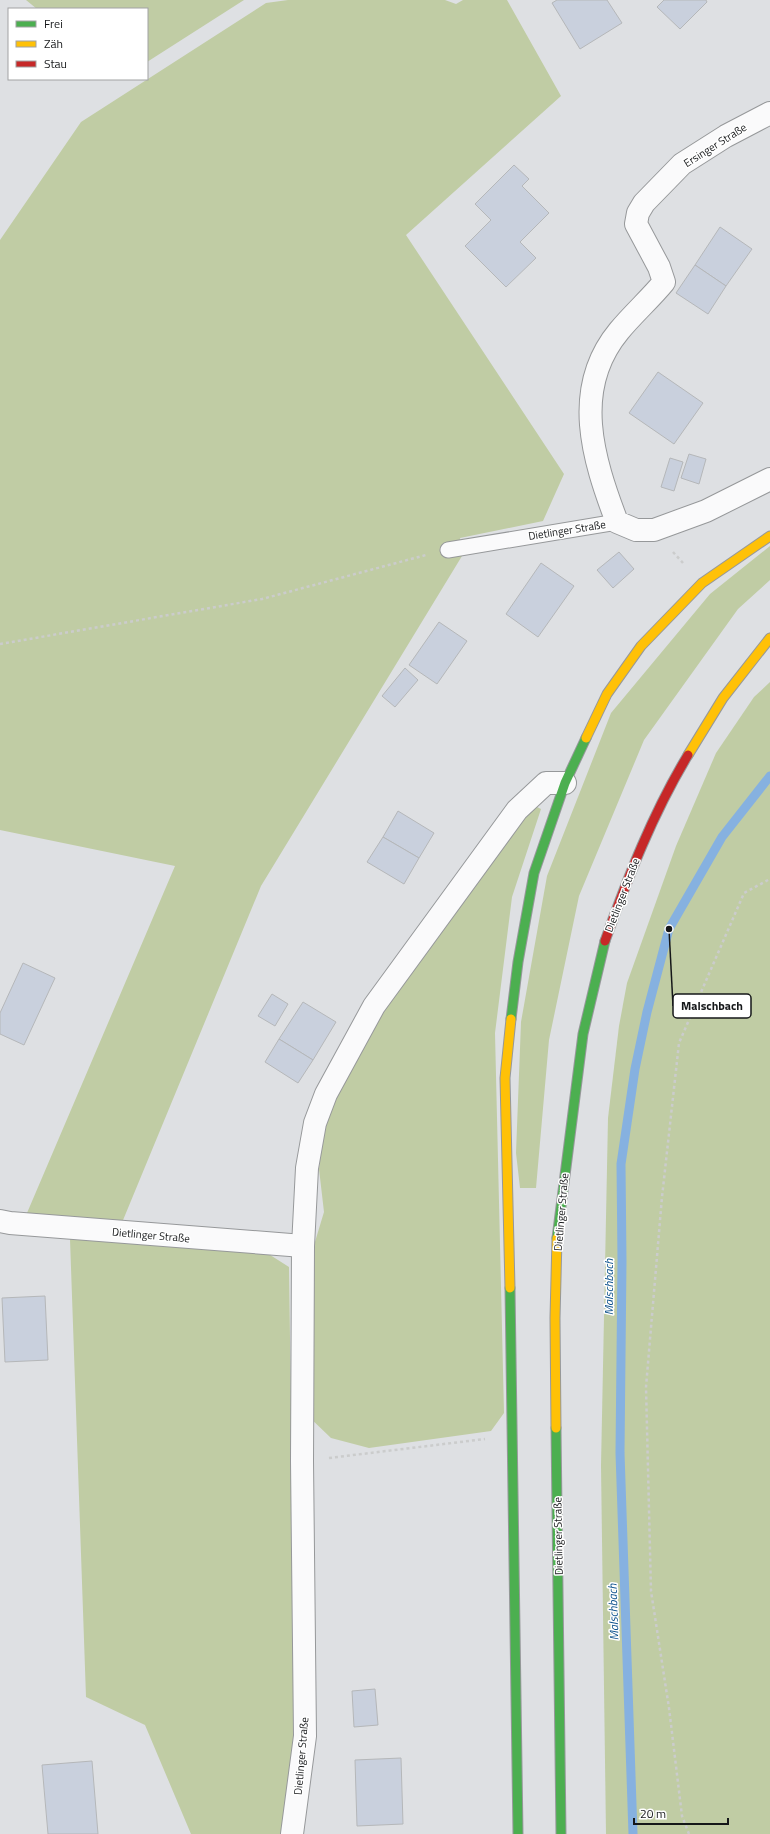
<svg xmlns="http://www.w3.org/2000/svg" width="770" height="1834" viewBox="0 0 770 1834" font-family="'Titillium Web',sans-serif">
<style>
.green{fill:#c0cca4}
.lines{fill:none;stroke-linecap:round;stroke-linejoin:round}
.stream{stroke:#86b1e0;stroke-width:9}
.building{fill:#c9d0dd;stroke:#b5b7b9}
.lane-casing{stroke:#96989a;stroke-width:17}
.street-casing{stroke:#96989a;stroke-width:24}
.fast-casing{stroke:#96989a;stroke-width:11}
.slow-casing{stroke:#96989a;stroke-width:11}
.jam-casing{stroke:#96989a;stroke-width:11}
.path{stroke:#cbcccc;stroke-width:2.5;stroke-dasharray:3 3;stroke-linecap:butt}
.lane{stroke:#fafafb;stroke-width:15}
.street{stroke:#fafafb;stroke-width:22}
.fast{stroke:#4caf50;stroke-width:9}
.slow{stroke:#ffc107;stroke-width:9}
.jam{stroke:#c62828;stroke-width:9}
.labels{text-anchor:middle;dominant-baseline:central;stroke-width:3;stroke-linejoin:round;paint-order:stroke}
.street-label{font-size:11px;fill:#151719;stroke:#fff}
.water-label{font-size:12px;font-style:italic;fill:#094f8a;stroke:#fff}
.leader{fill:none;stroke:#151719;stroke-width:1.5}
.callout-dot{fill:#151719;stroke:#fff;stroke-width:1.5}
.callout{fill:#fff;stroke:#151719;stroke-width:1.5}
.callout-label{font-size:12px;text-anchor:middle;font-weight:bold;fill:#151719}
</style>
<rect width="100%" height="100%" fill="#dee0e3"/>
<!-- green -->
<g class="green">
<polygon points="26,0 244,0 147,62 147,9 37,9"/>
<polygon points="288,0 445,0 456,4 463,0 507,0 561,96 406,235 564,474 543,521 460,538 462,556 261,886 121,1225 27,1213 175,866 0,830 0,240 81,122 266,3"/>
<polygon points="770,546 770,580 738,609 644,740 579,896 549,1040 536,1188 520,1188 516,1153 521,1022 547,876 611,713 710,594"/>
<polygon points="770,682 770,1834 606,1834 601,1466 608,1118 619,1026 627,983 676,846 716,753 754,697"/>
<polygon points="533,805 541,809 512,897 495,1033 504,1413 491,1431 369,1448 331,1438 307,1415 311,1255 324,1212 319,1169 324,1126 343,1084 388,1003"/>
<polygon points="70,1239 267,1253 289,1267 296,1761 282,1834 191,1834 145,1725 86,1697"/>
</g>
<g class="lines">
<!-- stream -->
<polyline class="stream" points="633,1834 620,1453 622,1261 621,1164 635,1069 647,1012 669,929 722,837 770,776"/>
</g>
<!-- building -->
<g class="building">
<polygon points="557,0 607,0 622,23 580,49 552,3"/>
<polygon points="664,0 706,0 707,2 680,29 657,7"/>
<polygon points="514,165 529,179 522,186 549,213 520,242 536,258 506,287 465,246 491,220 475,204"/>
<polygon points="720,227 752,249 726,286 695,265"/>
<polygon points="695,265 726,286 708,314 676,293"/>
<polygon points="658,372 703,403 674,444 629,413"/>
<polygon points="689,454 706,459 699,484 681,478"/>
<polygon points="670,458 683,462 674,491 661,487"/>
<polygon points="619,552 634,569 613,588 597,570"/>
<polygon points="541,563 574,586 538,637 506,614"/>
<polygon points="439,622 467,641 437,684 409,665"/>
<polygon points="405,668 418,680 395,707 382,696"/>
<polygon points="398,811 434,833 419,858 383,837"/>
<polygon points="383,837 419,858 404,884 367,862"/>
<polygon points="23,963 55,978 24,1045 0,1034 0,1013"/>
<polygon points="272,994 288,1004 275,1026 258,1016"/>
<polygon points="303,1002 336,1022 313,1060 279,1039"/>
<polygon points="279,1039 313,1060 298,1083 265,1062"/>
<polygon points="45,1296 48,1360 5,1362 2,1298"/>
<polygon points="375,1689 378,1725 354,1727 352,1691"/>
<polygon points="401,1758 403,1824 357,1826 355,1760"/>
<polygon points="92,1761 98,1834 48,1834 42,1765"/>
</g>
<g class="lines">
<defs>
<polyline id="lane" points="448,550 617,522"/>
<g id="street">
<path d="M770,113L726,136L682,164L644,203L638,213L636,224L659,267L664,282C650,299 633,314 619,331C571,389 593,459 617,522L636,530H654L706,511L770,479"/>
<polyline points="0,1221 10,1223 303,1246"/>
<polyline points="292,1834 305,1736 302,1461 303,1246 307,1168 315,1123 326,1094 374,1006 517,810 546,783 565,783"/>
</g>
<g id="fast">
<polyline points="511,1019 518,962 534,873 565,783 586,738"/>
<polyline points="557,1238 583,1034 605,941"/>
<polyline points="510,1288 518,1834"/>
<polyline points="556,1428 561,1834"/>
</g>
<g id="slow">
<polyline points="586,738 607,694 641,646 702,583 770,536"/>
<polyline points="688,755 723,698 770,638"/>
<polyline points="510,1288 505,1078 511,1019"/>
<polyline points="556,1428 555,1318 557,1238"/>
</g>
<path id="jam" d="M605,941C628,877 653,813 688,755"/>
</defs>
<!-- lane casing -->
<use href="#lane" class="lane-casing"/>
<!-- street casing -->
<use href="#street" class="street-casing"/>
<!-- fast casing -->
<use href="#fast" class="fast-casing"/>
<!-- slow casing -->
<use href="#slow" class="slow-casing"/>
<!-- jam casing -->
<use href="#jam" class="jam-casing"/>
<!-- path -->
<g class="path">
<polyline points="673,552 683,563"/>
<polyline points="0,644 262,599 426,555"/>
<polyline points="329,1458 485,1439"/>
<polyline points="689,1834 682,1816 669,1708 651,1591 646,1387 662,1197 679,1043 744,893 770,879"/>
</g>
<!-- lane -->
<use href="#lane" class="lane"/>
<!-- street -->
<use href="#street" class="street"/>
<!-- fast -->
<use href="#fast" class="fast"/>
<!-- slow -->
<use href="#slow" class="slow"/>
<!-- jam -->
<use href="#jam" class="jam"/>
</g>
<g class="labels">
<!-- street labels -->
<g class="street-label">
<text transform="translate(715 145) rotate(-32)">Ersinger Straße</text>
<text transform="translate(567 530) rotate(-9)">Dietlinger Straße</text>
<text transform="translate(622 895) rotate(-69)">Dietlinger Straße</text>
<text transform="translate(561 1212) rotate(-85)">Dietlinger Straße</text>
<text transform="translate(151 1235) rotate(5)">Dietlinger Straße</text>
<text transform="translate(558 1536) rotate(-91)">Dietlinger Straße</text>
<text transform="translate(301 1756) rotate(-85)">Dietlinger Straße</text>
</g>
<!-- water labels -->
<g class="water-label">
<text transform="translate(608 1287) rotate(-90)">Malschbach</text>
<text transform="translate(613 1612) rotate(-92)">Malschbach</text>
</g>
</g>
<!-- callouts -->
<path class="leader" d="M669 929L673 1006"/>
<circle class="callout-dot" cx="669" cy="929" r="4"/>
<rect class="callout" x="673" y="994" width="78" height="24" rx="4"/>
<g class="callout-label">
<text x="712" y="1010">Malschbach</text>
</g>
<!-- legend -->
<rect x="8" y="8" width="140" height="72" fill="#ffffff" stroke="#a1a2a3"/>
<rect x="16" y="21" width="20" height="6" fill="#4caf50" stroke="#a1a2a3"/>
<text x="44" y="28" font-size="12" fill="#151719">Frei</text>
<rect x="16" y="41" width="20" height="6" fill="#ffc107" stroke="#a1a2a3"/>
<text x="44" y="48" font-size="12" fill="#151719">Zäh</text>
<rect x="16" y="61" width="20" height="6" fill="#c62828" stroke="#a1a2a3"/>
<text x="44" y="68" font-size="12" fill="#151719">Stau</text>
<!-- scale -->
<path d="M634 1818v6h94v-6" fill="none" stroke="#151719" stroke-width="2"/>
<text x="640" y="1818" font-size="12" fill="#151719" stroke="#ffffff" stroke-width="3" paint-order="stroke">20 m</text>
</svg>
